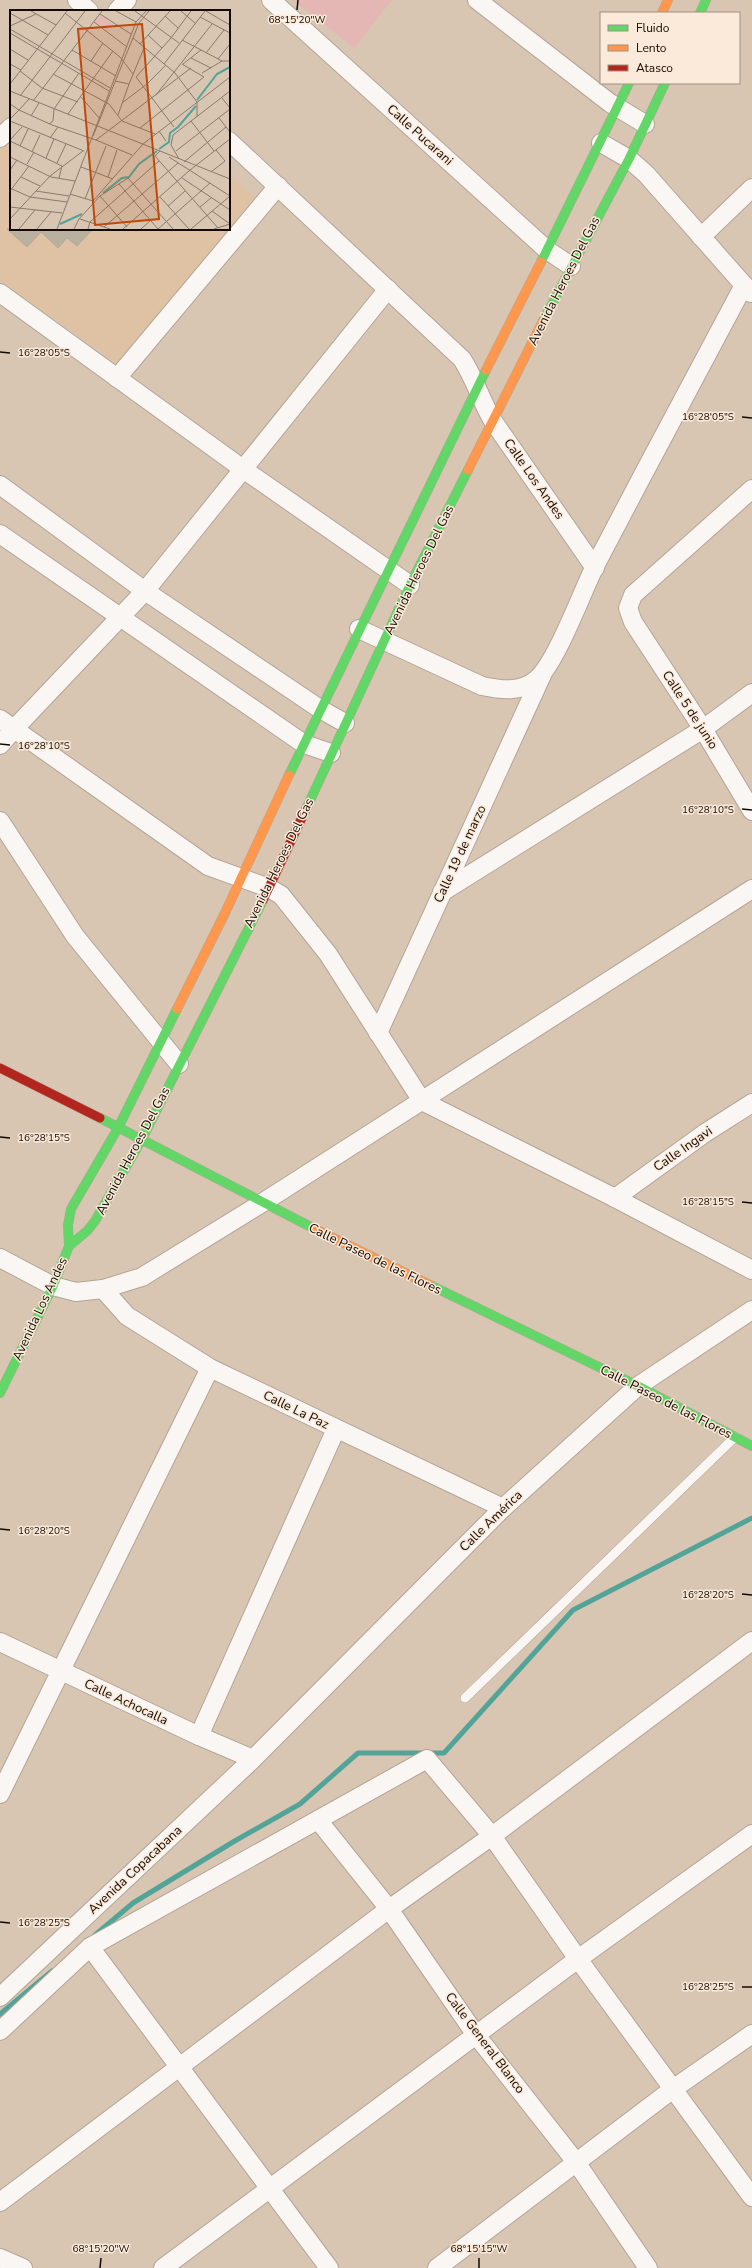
<svg xmlns="http://www.w3.org/2000/svg" width="752" height="2268" viewBox="0 0 752 2268" font-family="'Nunito Sans',sans-serif">
<style>
.built{fill:#dec2a3}
.green{fill:#e4b7b4}
.lines{fill:none;stroke-linecap:round;stroke-linejoin:round}
.stream{stroke:#52a499;stroke-width:5}
.building{fill:#bab09f;stroke:#b4a999}
.lane-casing{stroke:#b3a596;stroke-width:10}
.street-casing{stroke:#b3a596;stroke-width:20}
.fast-casing{stroke:#b3a596;stroke-width:10}
.slow-casing{stroke:#b3a596;stroke-width:10}
.jam-casing{stroke:#b3a596;stroke-width:10}
.lane{stroke:#f9f6f4;stroke-width:9}
.street{stroke:#f9f6f4;stroke-width:18}
.fast{stroke:#63d668;stroke-width:9}
.slow{stroke:#ff974d;stroke-width:9}
.jam{stroke:#b3261e;stroke-width:9}
.ticks{fill:none;stroke:#130901;stroke-width:1.5}
.labels{text-anchor:middle;dominant-baseline:central;stroke-width:3;stroke-linejoin:round;paint-order:stroke}
.street-label{font-size:13px;fill:#130901;stroke:#fbead9}
.inset-river{fill:none;stroke:#52a499;stroke-width:2}
.inset-road{fill:none;stroke:#897a6c;stroke-width:1}
.view{fill:#bd490a;fill-opacity:0.15;stroke:#bd490a;stroke-width:2}
.inset-edge{fill:none;stroke:#130901;stroke-width:2}
.ticks-label{font-size:10px;text-anchor:middle;fill:#130901;stroke:#fbead9;stroke-width:3;stroke-linejoin:round;paint-order:stroke}
</style>
<rect width="100%" height="100%" fill="#d8c6b3"/>
<!-- built -->
<polygon class="built" points="11,139 11,229 229,229 229,174 255,198 121,366 0,280 0,151"/>
<!-- green -->
<polygon class="green" points="293,0 392,0 354,48"/>
<g class="lines">
<!-- stream -->
<g class="stream">
<polyline points="95,1935 133,1903 233,1842 300,1804 358,1753 444,1753 573,1610 752,1518"/>
<polyline points="0,2014 52,1971"/>
</g>
</g>
<!-- building -->
<polygon class="building" points="7,229 93,229 77,246 67,238 58,248 41,232 27,247"/>
<g class="lines">
<defs>
<polyline id="lane" points="465,1698 735,1437"/>
<g id="street">
<polyline points="77,0 89,11"/>
<polyline points="271,0 547,250 571,266"/>
<polyline points="477,0 610,103 645,124"/>
<polyline points="117,11 127,0"/>
<polyline points="0,138 11,127"/>
<path d="M229,141L462,359C475,379 481,401 493,421L595,568"/>
<polyline points="601,143 629,159 646,174 751,293"/>
<polyline points="701,237 752,188"/>
<polyline points="0,293 243,469 410,585"/>
<polyline points="117,378 278,186"/>
<polyline points="0,485 145,591 320,709 345,723"/>
<polyline points="752,489 633,595 628,608 633,622 703,729 752,811"/>
<polyline points="0,534 304,744 331,753"/>
<path d="M359,629L482,686C501,690 521,693 537,679C556,663 582,592 595,566C644,472 694,379 744,285"/>
<polyline points="0,719 208,866 269,888 281,895 328,954 422,1101 615,1198 752,1270"/>
<polyline points="0,745 14,729 145,591 388,289"/>
<polyline points="0,821 75,936 179,1064"/>
<polyline points="442,892 703,729 752,693"/>
<polyline points="378,1033 542,675"/>
<polyline points="615,1198 705,1133 752,1103"/>
<polyline points="0,1258 53,1286 76,1292 103,1289 142,1277 262,1203 752,889"/>
<polyline points="103,1289 127,1316 210,1368 503,1508"/>
<polyline points="0,1642 199,1736 253,1759"/>
<polyline points="199,1736 336,1429"/>
<polyline points="0,1794 210,1368"/>
<polyline points="318,1820 389,1909 476,2035 576,2162 648,2268"/>
<polyline points="90,1947 329,2268"/>
<polyline points="0,1997 253,1759 503,1508 638,1386 752,1310"/>
<polyline points="0,2031 90,1947 427,1759 492,1836 578,1959 752,2197"/>
<polyline points="0,2202 389,1909 492,1836 752,1641"/>
<polyline points="0,2258 23,2268"/>
<polyline points="163,2268 578,1959 752,1834"/>
<polyline points="437,2268 673,2089 752,2034"/>
</g>
<g id="fast">
<polyline points="700,13 706,0"/>
<polyline points="541,262 629,83"/>
<polyline points="543,321 629,159 665,83"/>
<polyline points="289,775 486,370"/>
<polyline points="307,807 410,585 468,470"/>
<polyline points="100,1118 315,1229"/>
<polyline points="69,1246 87,1231 95,1221 142,1139 263,900"/>
<polyline points="430,1285 638,1386 752,1446"/>
<polyline points="0,1393 53,1286 69,1246 68,1225 71,1209 118,1128 177,1009"/>
</g>
<g id="slow">
<polyline points="662,13 668,0"/>
<polyline points="486,370 541,262"/>
<polyline points="468,470 543,321"/>
<polyline points="177,1009 225,913 289,775"/>
<polyline points="315,1229 430,1285"/>
</g>
<g id="jam">
<polyline points="263,900 307,807"/>
<polyline points="0,1068 100,1118"/>
</g>
</defs>
<!-- lane casing -->
<use href="#lane" class="lane-casing"/>
<!-- street casing -->
<use href="#street" class="street-casing"/>
<!-- fast casing -->
<use href="#fast" class="fast-casing"/>
<!-- slow casing -->
<use href="#slow" class="slow-casing"/>
<!-- jam casing -->
<use href="#jam" class="jam-casing"/>
<!-- lane -->
<use href="#lane" class="lane"/>
<!-- street -->
<use href="#street" class="street"/>
<!-- fast -->
<use href="#fast" class="fast"/>
<!-- slow -->
<use href="#slow" class="slow"/>
<!-- jam -->
<use href="#jam" class="jam"/>
</g>
<!-- ticks -->
<path class="ticks" d="M297,10L298,0M0,352L10,353M742,417L752,418M0,744L10,745M742,809L752,810M0,1137L10,1138M742,1202L752,1203M0,1529L10,1530M742,1594L752,1595M0,1922L10,1923M742,1987H752M100,2268L101,2258M479,2268V2258"/>
<g class="labels">
<!-- street labels -->
<g class="street-label">
<text transform="translate(420 135) rotate(42)">Calle Pucarani</text>
<text transform="translate(564 281) rotate(-63)">Avenida Heroes Del Gas</text>
<text transform="translate(534 479) rotate(55)">Calle Los Andes</text>
<text transform="translate(419 570) rotate(-64)">Avenida Heroes Del Gas</text>
<text transform="translate(690 710) rotate(57)">Calle 5 de junio</text>
<text transform="translate(460 854) rotate(-65)">Calle 19 de marzo</text>
<text transform="translate(279 863) rotate(-64)">Avenida Heroes Del Gas</text>
<text transform="translate(683 1149) rotate(-35)">Calle Ingavi</text>
<text transform="translate(133 1151) rotate(-62)">Avenida Heroes Del Gas</text>
<text transform="translate(375 1259) rotate(26)">Calle Paseo de las Flores</text>
<text transform="translate(40 1309) rotate(-65)">Avenida Los Andes</text>
<text transform="translate(666 1402) rotate(27)">Calle Paseo de las Flores</text>
<text transform="translate(296 1410) rotate(26)">Calle La Paz</text>
<text transform="translate(491 1521) rotate(-44)">Calle América</text>
<text transform="translate(126 1702) rotate(25)">Calle Achocalla</text>
<text transform="translate(135 1870) rotate(-43)">Avenida Copacabana</text>
<text transform="translate(485 2043) rotate(53)">Calle General Blanco</text>
</g>
</g>
<!-- overview -->
<g transform="translate(10 10)">
<rect width="220" height="220" fill="#d8c6b3"/>
<path d="M89,5L103,14L98,21L85,12Z" fill="#e4b7b4"/>
<path class="inset-river" d="M187,90L207,64L220,57M149,139L159,132L160,123L168,117L186,96M93,183L112,168L119,167L129,154L147,141M50,214L72,204"/>
<path class="inset-road" d="M21,1L46,15M106,1L126,12M125,1L169,33M171,1L185,13M196,1L220,15M0,3L38,25M55,3L110,47L123,64M90,4L121,24M155,6L168,18M190,7L220,23M84,12L117,37M0,16L26,4M0,19L100,78M0,23L99,81M138,25L152,38M123,28L165,63L187,92V107M172,30L212,51H220M130,34L160,1M0,39L18,50M62,40L106,66M196,43L214,20M181,48L201,58M208,49L220,34M81,51L93,33M0,54L11,60M154,54L195,1M173,54L191,40M10,61L32,78L68,92M192,63L212,51M43,64L99,94L112,111L145,124M105,71L119,74L134,38M0,74L57,1M0,81L220,169M146,85L202,14M10,86L75,1M71,87L90,109M212,88L220,98M19,89L9,100L42,115L86,130L181,58M23,91L92,1M112,93L137,74L156,55M0,94L9,100L0,109M58,104L103,41M108,105L119,74M21,106L29,93M209,108L220,122M0,111L74,141M181,111L204,141M39,114L43,111L44,99L69,63M164,117L126,67L161,28L181,1M130,118L194,67L172,54M149,121L156,131M83,126L129,13L139,1M40,128L48,117M0,130L12,117M86,130L122,145M0,131L52,156L49,168M10,136L18,119M150,141L145,146L208,218M166,141L220,99M22,142L30,125M0,147L41,167L65,171M159,147L220,186M36,148L44,129M169,149L161,135L163,125L220,81M174,152L216,117M47,153L56,134M17,154L24,142M71,157L103,169M0,160L7,150M201,162L215,151L206,140M11,167L30,176M98,167L107,140M172,168L220,200M109,174L148,219M2,179L20,187L57,192M0,181L19,156M26,181L59,186M60,184L83,191L133,134L220,67M90,186L117,217M150,187L179,219M75,189L96,136M158,196L175,181M0,197L52,203M190,197L201,188M202,201L220,214M0,209L40,166L73,141M70,209L100,219M94,217L168,153M9,219L25,200M27,219L41,202M47,219L126,12L136,1M64,219L69,209L90,186L118,168L163,219M78,219L80,212L149,151M113,219L180,160L220,129M131,219L141,210M148,219L200,173M181,219L220,186M204,219L220,214"/>
<path class="view" d="M132,14L149,209L85,215L68,19Z"/>
<rect width="220" height="220" class="inset-edge"/>
</g>
<g class="ticks-label">
<text x="297" y="23">68°15'20"W</text>
<text x="44" y="356">16°28'05"S</text>
<text x="708" y="420">16°28'05"S</text>
<text x="44" y="749">16°28'10"S</text>
<text x="708" y="813">16°28'10"S</text>
<text x="44" y="1141">16°28'15"S</text>
<text x="708" y="1205">16°28'15"S</text>
<text x="44" y="1534">16°28'20"S</text>
<text x="708" y="1598">16°28'20"S</text>
<text x="44" y="1926">16°28'25"S</text>
<text x="708" y="1990">16°28'25"S</text>
<text x="101" y="2252">68°15'20"W</text>
<text x="479" y="2252">68°15'15"W</text>
</g>
<!-- legend -->
<rect x="600" y="12" width="140" height="72" fill="#fbead9" stroke="#9e9083"/>
<rect x="608" y="25" width="20" height="6" fill="#63d668" stroke="#9e9083"/>
<text x="636" y="32" font-size="12" fill="#130901">Fluido</text>
<rect x="608" y="45" width="20" height="6" fill="#ff974d" stroke="#9e9083"/>
<text x="636" y="52" font-size="12" fill="#130901">Lento</text>
<rect x="608" y="65" width="20" height="6" fill="#b3261e" stroke="#9e9083"/>
<text x="636" y="72" font-size="12" fill="#130901">Atasco</text>
</svg>
